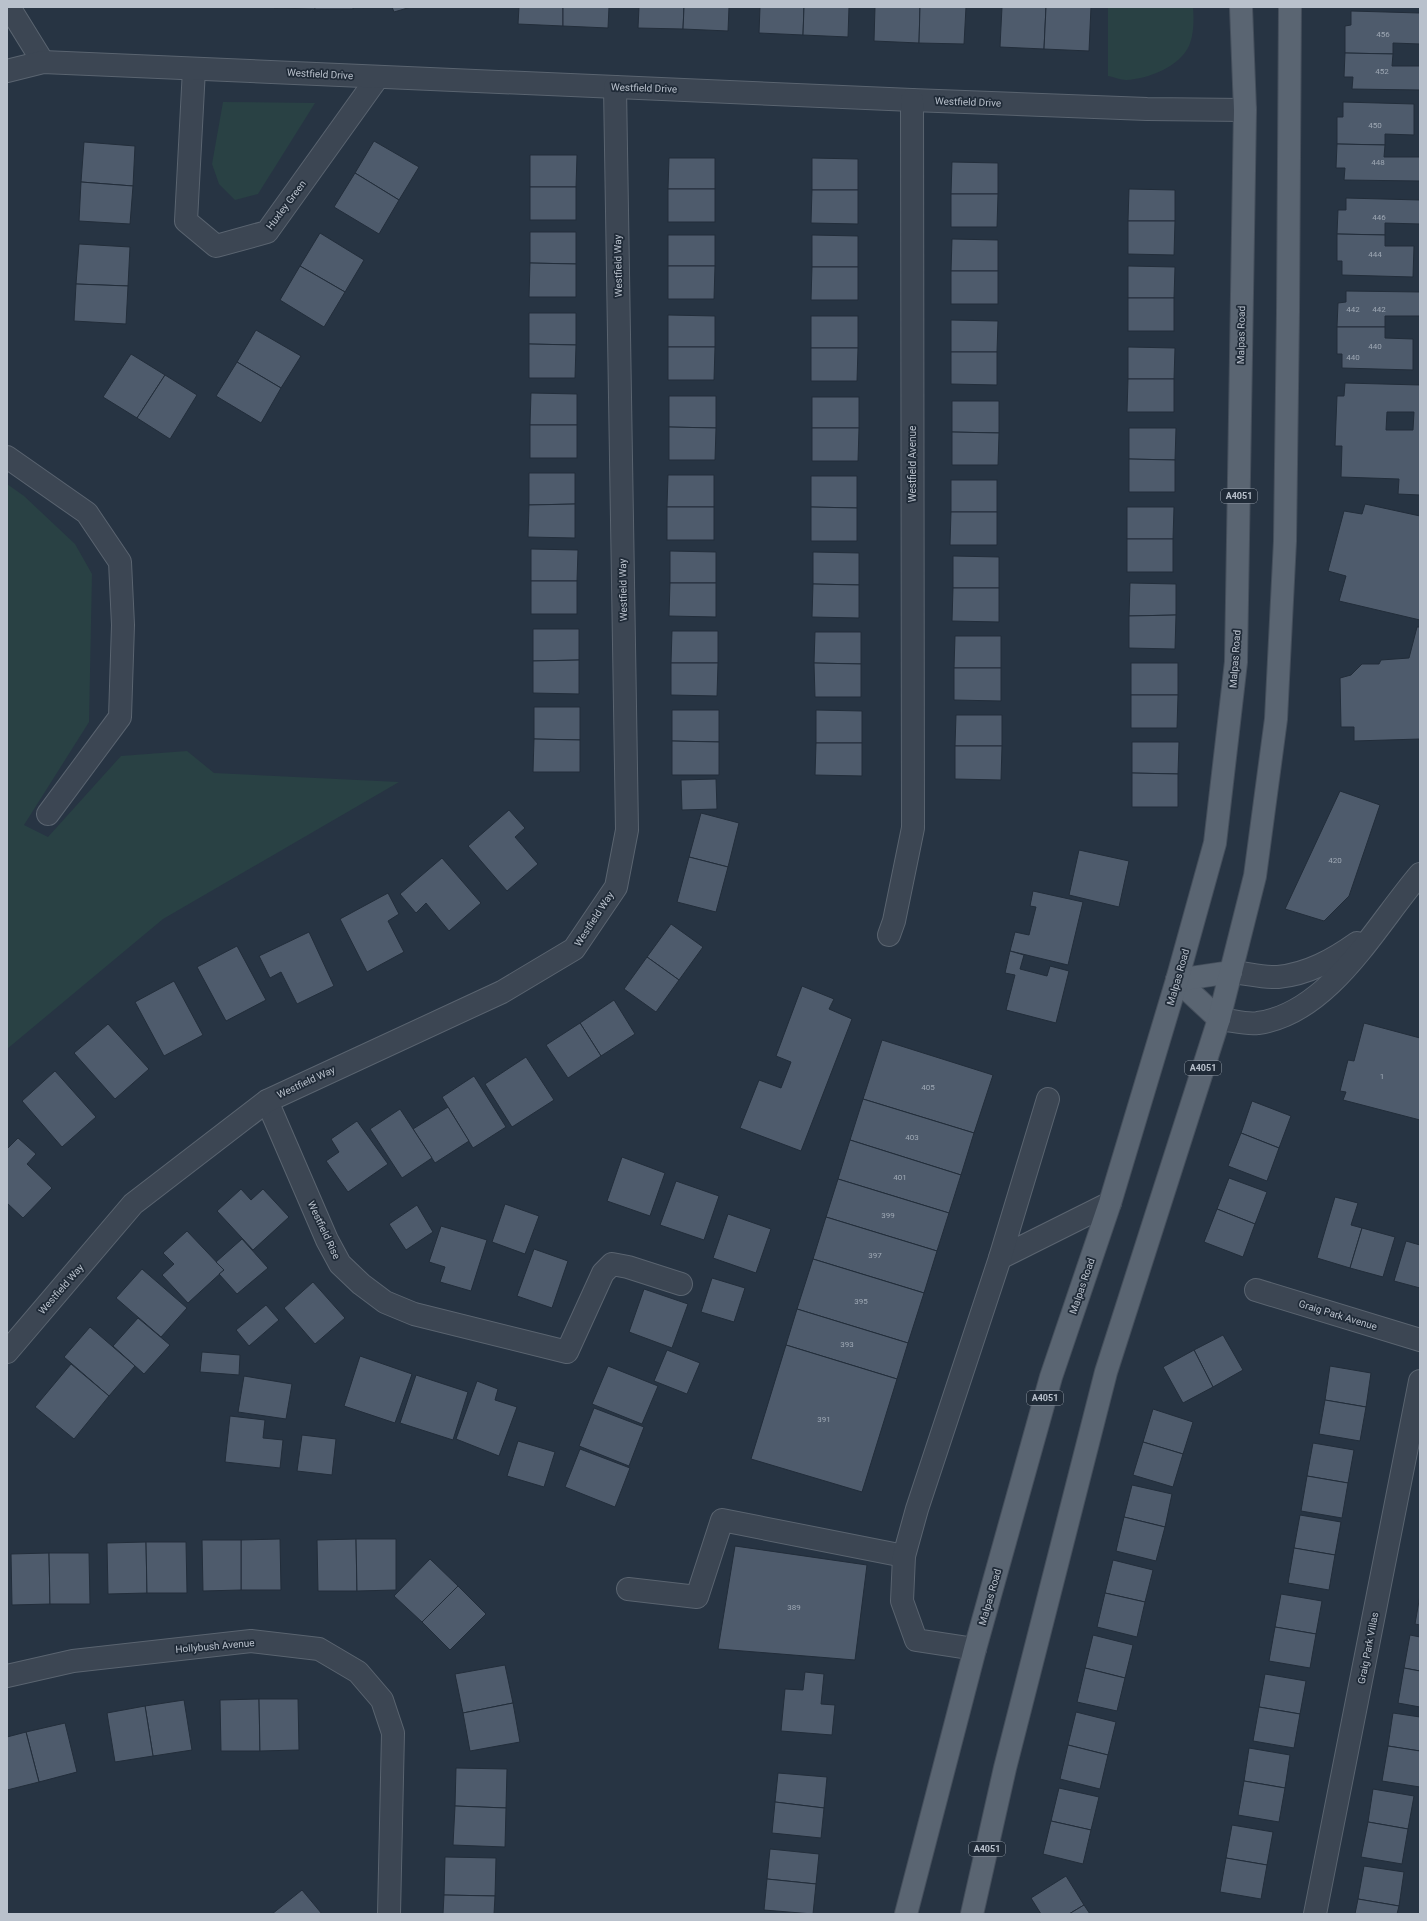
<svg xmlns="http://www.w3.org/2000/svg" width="1427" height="1921" viewBox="0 0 1427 1921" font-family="Roboto,sans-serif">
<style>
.green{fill:#294144}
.building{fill:#4e5b6c;stroke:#222d3a;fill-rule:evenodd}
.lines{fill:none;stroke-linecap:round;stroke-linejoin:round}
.minor-casing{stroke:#5a6470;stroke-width:24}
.major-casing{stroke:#454f5c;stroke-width:24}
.minor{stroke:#3c4653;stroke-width:22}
.major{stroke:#5a6572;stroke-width:22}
.labels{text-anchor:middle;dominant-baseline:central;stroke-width:3.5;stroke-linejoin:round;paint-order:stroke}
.number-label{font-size:8px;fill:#9ea8b4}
.shield{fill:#202b38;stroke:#8b94a0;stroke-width:1}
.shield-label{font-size:9px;font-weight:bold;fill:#b9c1cc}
.street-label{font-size:10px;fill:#b9c1cc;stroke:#202b38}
</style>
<rect width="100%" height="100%" fill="#273443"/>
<!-- green -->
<g class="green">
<path d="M1108,7H1193C1194,20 1194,34 1189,46C1179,67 1148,79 1126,80C1121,80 1114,77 1108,76Z"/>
<polygon points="223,102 315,103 258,194 235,200 219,184 212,164"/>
<polygon points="7,484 24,496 75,544 92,574 89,722 24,825 48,837 121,756 187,751 214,773 399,782 163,919 7,1049"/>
</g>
<!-- building -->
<g class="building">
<polygon points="274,7 315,7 315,9 274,8"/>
<rect x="315" y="7" width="38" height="2"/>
<polygon points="392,7 411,7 394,12"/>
<polygon points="519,7 563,7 563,26 518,24"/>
<polygon points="563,7 609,7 608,28 563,26"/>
<polygon points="639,7 684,7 683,29 638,28"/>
<polygon points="684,7 729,7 728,31 683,29"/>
<polygon points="760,7 804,7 803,35 759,33"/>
<polygon points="804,7 849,7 848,37 803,35"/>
<polygon points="875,7 920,7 919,43 874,41"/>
<polygon points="920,7 966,7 964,44 919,43"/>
<polygon points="1002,7 1046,7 1044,49 1000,47"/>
<polygon points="1046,7 1091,7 1089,51 1044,49"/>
<polygon points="1351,11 1420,13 1420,44 1393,43 1393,54 1345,53 1345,26 1351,25"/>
<polygon points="1345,53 1393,54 1392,66 1420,66 1420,90 1352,89 1353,77 1344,77"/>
<polygon points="1343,102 1414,104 1414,135 1385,134 1385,145 1337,144 1337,117 1343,117"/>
<polygon points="374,141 419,167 399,200 355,173"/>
<polygon points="84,142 135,146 133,186 81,182"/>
<polygon points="1337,144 1385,145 1384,157 1420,157 1420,181 1344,180 1345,168 1336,168"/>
<polygon points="530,155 577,155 576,187 530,187"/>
<polygon points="669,158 715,158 715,189 668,189"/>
<polygon points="812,158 858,159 858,190 812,190"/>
<polygon points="952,162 998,163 998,194 951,194"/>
<polygon points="355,173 399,200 379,234 334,207"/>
<polygon points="81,182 133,186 130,224 79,221"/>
<rect x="530" y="187" width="46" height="33"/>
<rect x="668" y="189" width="47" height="33"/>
<polygon points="1129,189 1175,190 1175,221 1128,221"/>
<polygon points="812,190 858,190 858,224 811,223"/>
<polygon points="951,194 998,194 997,227 951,227"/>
<polygon points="1346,198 1420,200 1420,224 1385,223 1385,235 1337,234 1338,210 1346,210"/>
<polygon points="1128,221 1175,221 1174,255 1128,254"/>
<polygon points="530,232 576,232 576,264 530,263"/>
<polygon points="320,233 364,260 345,292 300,266"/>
<polygon points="1337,234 1385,235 1385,246 1414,246 1413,277 1342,275 1342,261 1337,261"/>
<rect x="668" y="235" width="47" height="31"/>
<polygon points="812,235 858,236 858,267 812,267"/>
<polygon points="952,239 998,240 998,271 951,271"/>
<polygon points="79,244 130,247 128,286 76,284"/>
<polygon points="530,263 576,264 576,297 529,297"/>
<polygon points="300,266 345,292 324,327 280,300"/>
<polygon points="668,266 715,266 714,299 668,299"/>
<polygon points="1128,266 1175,267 1174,298 1128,298"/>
<polygon points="812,267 858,267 858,300 811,300"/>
<rect x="951" y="271" width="47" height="33"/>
<polygon points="76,284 128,286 126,324 74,321"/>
<polygon points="1346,291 1420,292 1420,316 1385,316 1385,327 1337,327 1338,303 1346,302"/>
<rect x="1128" y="298" width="46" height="33"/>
<polygon points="529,313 576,313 576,345 529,344"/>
<polygon points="668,315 715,316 715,347 668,347"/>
<rect x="811" y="316" width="47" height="32"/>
<polygon points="951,320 998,321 997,352 951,352"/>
<polygon points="1337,327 1385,327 1385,338 1413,339 1413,370 1342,368 1342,354 1337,354"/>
<polygon points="256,330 301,356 281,388 237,362"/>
<polygon points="529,344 576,345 575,378 529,378"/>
<polygon points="668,347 715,347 714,380 668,380"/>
<polygon points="1128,347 1175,348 1174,379 1128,379"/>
<polygon points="811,348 858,348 857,381 811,381"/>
<polygon points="951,352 997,352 997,385 951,384"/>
<polygon points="131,354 165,375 137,418 103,397"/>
<polygon points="237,362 281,388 261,423 216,396"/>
<polygon points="165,375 197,395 170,439 137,418"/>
<polygon points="1128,379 1174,379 1174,412 1127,412"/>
<path d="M1345,383L1420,385V495L1398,494L1399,479L1341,477L1342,446H1335L1337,396H1344ZM1387,412H1414L1413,430H1386Z"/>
<polygon points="531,393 577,394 577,425 530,425"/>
<polygon points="669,396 716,396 716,428 669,427"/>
<rect x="812" y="397" width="47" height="31"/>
<polygon points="952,401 999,401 999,433 952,432"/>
<rect x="530" y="425" width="47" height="33"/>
<polygon points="669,427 716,428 715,460 669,460"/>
<polygon points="812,428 859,428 858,461 812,461"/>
<polygon points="1129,428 1176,428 1175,460 1129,459"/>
<polygon points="952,432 999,433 998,465 952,465"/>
<polygon points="1129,459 1175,460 1175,492 1129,492"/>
<polygon points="529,473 575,473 575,504 529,505"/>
<polygon points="668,475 714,475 714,507 667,507"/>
<polygon points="811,476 857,476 857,508 811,507"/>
<rect x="951" y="480" width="46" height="32"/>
<polygon points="575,504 575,538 528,537 529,505"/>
<polygon points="1365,504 1420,516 1420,620 1339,601 1346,576 1328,571 1344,511 1362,514"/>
<rect x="667" y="507" width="47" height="33"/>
<polygon points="811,507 857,508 857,541 811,541"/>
<polygon points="1127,507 1174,507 1173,539 1127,539"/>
<polygon points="951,512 997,512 997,545 950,545"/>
<rect x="1127" y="539" width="46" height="33"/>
<polygon points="531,549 578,550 577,581 531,581"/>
<polygon points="670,551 716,552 716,583 670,583"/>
<polygon points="813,552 859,553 859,585 813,584"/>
<polygon points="953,556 999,557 999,588 953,588"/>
<rect x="531" y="581" width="46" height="33"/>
<polygon points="670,583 716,583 716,617 669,616"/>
<polygon points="1130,583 1176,584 1176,615 1129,616"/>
<polygon points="813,584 859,585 859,618 812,617"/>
<polygon points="953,588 999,588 999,622 952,621"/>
<polygon points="1176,615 1175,649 1129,648 1129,616"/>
<polygon points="1417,627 1420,627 1420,739 1354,741 1354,727 1341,727 1340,678 1351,675 1362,664 1379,664 1381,660 1409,658"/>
<polygon points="533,629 579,629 579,660 533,661"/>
<polygon points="672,631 718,631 718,663 671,663"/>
<polygon points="815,632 861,632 861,664 814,663"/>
<polygon points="955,636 1001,636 1001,668 954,668"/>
<polygon points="579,660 579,694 533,693 533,661"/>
<polygon points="671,663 718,663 717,696 671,695"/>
<polygon points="814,663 861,664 861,697 815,697"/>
<rect x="1131" y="663" width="47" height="32"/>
<polygon points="954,668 1001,668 1001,701 954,700"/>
<polygon points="1131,695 1178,695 1177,728 1131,728"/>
<polygon points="534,707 580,707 580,740 534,739"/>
<polygon points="672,710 719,710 719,742 672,741"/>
<polygon points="816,710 862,711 862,743 816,743"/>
<polygon points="956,715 1002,715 1002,746 955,746"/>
<polygon points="534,739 580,740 580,772 533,772"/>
<polygon points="672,741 719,742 719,775 672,775"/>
<polygon points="1132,742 1179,742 1178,774 1132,773"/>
<polygon points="816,743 862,743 862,776 815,775"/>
<polygon points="955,746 1002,746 1001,780 955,779"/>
<polygon points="1132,773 1178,774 1178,807 1132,807"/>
<polygon points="716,779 717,809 682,810 681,780"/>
<polygon points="1340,791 1380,805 1349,896 1324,921 1285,909"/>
<polygon points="509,810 525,828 515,837 538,864 507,891 468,846"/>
<polygon points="701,813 739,823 728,867 689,857"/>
<polygon points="1079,850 1129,861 1119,907 1069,895"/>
<polygon points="689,857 728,867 716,912 677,902"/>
<polygon points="442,858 481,903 449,931 426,903 416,913 400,894"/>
<polygon points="1033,891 1083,902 1068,965 1010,951 1015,932 1029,935 1036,907 1030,906"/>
<polygon points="388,893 399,914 388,921 404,952 367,972 340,919"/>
<polygon points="671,924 703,947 679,980 647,957"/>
<polygon points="309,932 334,986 297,1004 281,972 270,978 259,956"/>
<polygon points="237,946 266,1000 226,1021 197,967"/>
<polygon points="1010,951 1024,955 1020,969 1047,976 1050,966 1069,971 1056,1023 1006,1010 1015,975 1005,973"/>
<polygon points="647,957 679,980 656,1012 624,989"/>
<polygon points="174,981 203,1035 164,1056 135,1002"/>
<polygon points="802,986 834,999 829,1009 852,1019 801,1151 740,1128 759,1080 781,1088 791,1062 776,1056"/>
<polygon points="614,1000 635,1034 601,1056 580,1023"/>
<polygon points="580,1023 601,1056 568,1078 546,1045"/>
<polygon points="1364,1023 1420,1038 1420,1120 1343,1100 1346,1092 1340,1091 1348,1060 1354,1061"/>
<polygon points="108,1024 149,1069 115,1099 74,1053"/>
<polygon points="882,1040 993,1075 974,1133 863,1099"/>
<polygon points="526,1057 554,1100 512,1127 485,1084"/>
<polygon points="55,1071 96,1117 62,1147 22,1101"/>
<polygon points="474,1076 506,1127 473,1148 442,1097"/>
<polygon points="863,1099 974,1133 961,1175 850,1140"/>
<polygon points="1252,1101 1291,1116 1279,1148 1241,1133"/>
<polygon points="448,1107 469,1141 435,1163 413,1129"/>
<polygon points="400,1109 432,1158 402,1178 370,1129"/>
<polygon points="357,1121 388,1164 348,1192 326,1161 339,1152 331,1139"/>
<polygon points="1241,1133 1279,1148 1267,1181 1228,1166"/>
<polygon points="18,1138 36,1154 27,1164 52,1188 23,1218 7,1203 7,1149"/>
<polygon points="850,1140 961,1175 949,1213 838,1179"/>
<polygon points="622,1157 665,1173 650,1216 607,1201"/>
<polygon points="1229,1178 1267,1192 1255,1224 1217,1209"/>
<polygon points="838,1179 949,1213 937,1251 826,1217"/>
<polygon points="676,1181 719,1196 704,1240 660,1225"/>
<polygon points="241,1189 251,1200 263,1189 289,1217 253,1250 217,1211"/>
<polygon points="1335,1197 1358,1203 1351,1225 1362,1228 1350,1268 1317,1258"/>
<polygon points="505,1204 539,1216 525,1254 492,1242"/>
<polygon points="417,1205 433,1232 406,1250 389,1224"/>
<polygon points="1217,1209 1255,1224 1243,1257 1204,1242"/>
<polygon points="728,1214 771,1229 756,1273 713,1258"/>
<polygon points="826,1217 937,1251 924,1293 813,1259"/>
<polygon points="441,1226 487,1240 471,1291 440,1282 445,1267 429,1262"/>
<polygon points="1362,1228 1395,1237 1383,1277 1350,1268"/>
<polygon points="187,1231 224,1270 188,1303 162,1275 174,1264 163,1253"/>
<polygon points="242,1239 268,1268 237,1294 219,1274 224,1270 216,1262"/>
<polygon points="1406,1241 1420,1245 1420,1288 1394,1281"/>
<polygon points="534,1249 568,1261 552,1308 517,1296"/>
<polygon points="813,1259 924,1293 908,1343 797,1309"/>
<polygon points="142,1269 187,1308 161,1337 116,1298"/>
<polygon points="712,1278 745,1288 734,1322 701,1312"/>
<polygon points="313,1282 345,1318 315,1344 284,1308"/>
<polygon points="644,1289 688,1304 672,1348 629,1332"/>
<polygon points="266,1305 279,1320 249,1346 236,1330"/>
<polygon points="797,1309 908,1343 897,1379 786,1345"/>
<polygon points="138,1318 170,1345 144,1374 113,1346"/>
<polygon points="90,1327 135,1366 109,1396 64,1357"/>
<polygon points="1223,1335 1243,1370 1213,1387 1194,1350"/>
<polygon points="786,1345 897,1379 862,1492 751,1459"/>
<polygon points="667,1350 700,1363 687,1394 654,1381"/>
<polygon points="1194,1350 1213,1387 1183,1403 1163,1367"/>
<polygon points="202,1352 240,1355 239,1375 200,1372"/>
<polygon points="360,1356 412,1374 395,1423 344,1406"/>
<polygon points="71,1364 109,1396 74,1439 35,1407"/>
<polygon points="608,1366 658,1386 642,1424 592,1404"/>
<polygon points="1330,1366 1371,1373 1366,1407 1325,1400"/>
<polygon points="416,1375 468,1392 453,1440 400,1423"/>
<polygon points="244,1376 292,1384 286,1419 238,1412"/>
<polygon points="477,1381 498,1389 495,1400 517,1407 499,1456 456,1439"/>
<polygon points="1325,1400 1366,1407 1360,1441 1319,1434"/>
<polygon points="594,1408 644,1427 629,1466 579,1446"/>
<polygon points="1153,1409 1193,1422 1183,1454 1143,1442"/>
<polygon points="230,1416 265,1420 263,1438 283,1440 280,1468 225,1462"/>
<polygon points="302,1435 336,1439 332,1475 297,1471"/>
<polygon points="518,1441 555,1452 544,1487 507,1476"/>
<polygon points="1143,1442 1183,1454 1173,1487 1133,1475"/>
<polygon points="1313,1443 1354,1450 1348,1483 1307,1476"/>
<polygon points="580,1449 630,1468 615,1507 565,1487"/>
<polygon points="1307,1476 1348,1483 1342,1518 1301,1511"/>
<polygon points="1132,1485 1172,1494 1165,1527 1124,1517"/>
<polygon points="1300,1515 1341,1522 1335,1555 1294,1548"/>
<polygon points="1124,1517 1165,1527 1156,1561 1116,1551"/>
<polygon points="280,1539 281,1590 241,1590 241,1540"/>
<polygon points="356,1539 357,1591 318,1591 317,1540"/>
<polygon points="356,1539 396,1539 396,1590 357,1591"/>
<polygon points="202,1540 241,1540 241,1590 203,1591"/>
<polygon points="146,1542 147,1593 108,1594 107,1543"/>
<polygon points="146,1542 186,1542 187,1593 147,1593"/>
<polygon points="735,1546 867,1565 855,1660 718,1649"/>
<polygon points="1294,1548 1335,1555 1329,1590 1288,1583"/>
<polygon points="49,1553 50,1604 12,1605 11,1554"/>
<polygon points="49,1553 89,1553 90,1604 50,1604"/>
<polygon points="430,1559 458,1586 422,1622 394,1596"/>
<polygon points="1113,1560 1153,1570 1145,1602 1105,1593"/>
<polygon points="458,1586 486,1614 450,1650 422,1622"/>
<polygon points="1105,1593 1145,1602 1137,1637 1097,1627"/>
<polygon points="1281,1594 1322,1601 1316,1634 1275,1627"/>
<polygon points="1420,1595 1420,1625 1415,1624"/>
<polygon points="1275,1627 1316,1634 1310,1668 1269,1661"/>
<polygon points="1093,1635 1133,1645 1125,1678 1085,1668"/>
<polygon points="1410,1635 1420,1637 1420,1671 1404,1668"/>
<polygon points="505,1665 513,1703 463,1713 455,1674"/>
<polygon points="1085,1668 1125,1678 1117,1711 1077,1702"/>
<polygon points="1404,1668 1420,1671 1420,1707 1398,1703"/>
<polygon points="805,1672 824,1674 821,1704 835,1705 832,1735 781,1731 785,1689 803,1690"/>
<polygon points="1265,1674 1306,1681 1300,1714 1259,1707"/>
<polygon points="259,1699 260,1751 221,1751 220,1700"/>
<polygon points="259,1699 298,1699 299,1750 260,1751"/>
<polygon points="184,1700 192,1750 153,1756 145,1706"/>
<polygon points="513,1703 520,1742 470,1751 463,1713"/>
<polygon points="145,1706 153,1756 115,1762 107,1713"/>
<polygon points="1259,1707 1300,1714 1294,1748 1253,1741"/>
<polygon points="1076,1712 1116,1722 1108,1755 1068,1745"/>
<polygon points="1393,1713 1420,1717 1420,1751 1388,1746"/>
<polygon points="65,1723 77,1772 39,1782 26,1732"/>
<polygon points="26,1732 39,1782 7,1790 7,1737"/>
<polygon points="1068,1745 1108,1755 1100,1789 1060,1779"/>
<polygon points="1388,1746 1420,1751 1420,1787 1382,1781"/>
<polygon points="1249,1748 1290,1755 1285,1788 1244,1781"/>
<polygon points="456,1768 507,1769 506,1808 455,1806"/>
<polygon points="778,1773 827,1777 824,1808 775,1802"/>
<polygon points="1244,1781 1285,1788 1279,1822 1238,1815"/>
<polygon points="1059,1788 1099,1797 1091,1830 1051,1821"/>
<polygon points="1373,1789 1414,1796 1408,1829 1368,1822"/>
<polygon points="775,1802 824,1808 821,1838 772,1833"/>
<polygon points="455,1806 506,1808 505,1847 453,1845"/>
<polygon points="1051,1821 1091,1830 1083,1864 1043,1854"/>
<polygon points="1368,1822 1408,1829 1402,1864 1361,1857"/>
<polygon points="1232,1825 1273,1832 1267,1865 1226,1858"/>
<polygon points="770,1849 819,1854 816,1884 767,1879"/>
<polygon points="445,1857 496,1858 495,1896 444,1895"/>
<polygon points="1226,1858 1267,1865 1261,1899 1220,1892"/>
<polygon points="1364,1866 1404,1872 1399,1906 1358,1899"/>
<polygon points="1066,1876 1084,1905 1069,1914 1041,1914 1031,1898"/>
<polygon points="767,1879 816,1884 813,1914 764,1910"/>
<polygon points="302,1890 322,1914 272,1914"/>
<polygon points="444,1895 495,1896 494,1914 443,1914"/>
<polygon points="1358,1899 1399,1906 1397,1914 1355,1914"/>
<polygon points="1084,1905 1090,1914 1069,1914"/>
</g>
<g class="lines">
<defs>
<g id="minor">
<polyline points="9,7 43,62"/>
<polyline points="194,69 186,221 216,246 267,232 378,77"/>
<polyline points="7,71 43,62 912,100 1147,109 1245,110"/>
<polyline points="7,457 87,513 120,562 123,625 120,717 48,814"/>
<polyline points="889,935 894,921 913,828 912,100"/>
<path d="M1231,972C1246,973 1263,978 1278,977C1308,974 1333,960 1357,943"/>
<path d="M1219,1019C1231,1020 1247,1025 1258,1023C1330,1013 1376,925 1420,874"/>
<polyline points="267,1101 327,1240 340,1264 361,1284 385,1302 414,1314 567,1352 603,1273 612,1264 628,1267 681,1284"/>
<polyline points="1000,1258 1110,1203"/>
<polyline points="1256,1290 1420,1340"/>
<polyline points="7,1352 133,1204 267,1101 502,992 574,949 616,887 627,830 615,87"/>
<polyline points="628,1589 697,1597 722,1520 904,1556"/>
<polyline points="975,1649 916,1640 902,1601 904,1556 917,1509 1000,1258 1048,1099"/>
<polyline points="7,1676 73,1661 251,1641 319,1649 358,1672 382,1700 393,1733 389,1914"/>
<polyline points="1315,1914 1420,1381"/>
</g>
<g id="major">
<polyline points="1177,980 1219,1019"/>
<polyline points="1177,980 1231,972"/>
<polyline points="906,1914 975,1649 1051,1377 1110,1203 1177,980 1215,843 1236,662 1245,110 1241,7"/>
<polyline points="972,1914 1005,1768 1106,1372 1219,1019 1255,876 1276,719 1285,541 1288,312 1290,7"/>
</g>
</defs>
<!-- minor casing -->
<use href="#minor" class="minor-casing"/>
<!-- major casing -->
<use href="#major" class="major-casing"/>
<!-- minor -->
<use href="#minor" class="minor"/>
<!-- major -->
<use href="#major" class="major"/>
</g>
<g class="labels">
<!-- number labels -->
<g class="number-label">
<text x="1383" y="34">456</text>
<text x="1382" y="71">452</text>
<text x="1375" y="125">450</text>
<text x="1378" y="162">448</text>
<text x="1379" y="217">446</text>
<text x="1375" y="254">444</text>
<text x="1353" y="309">442</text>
<text x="1379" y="309">442</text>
<text x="1375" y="346">440</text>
<text x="1353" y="357">440</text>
<text x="1335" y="860">420</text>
<text x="1382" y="1076">1</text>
<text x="928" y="1087">405</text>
<text x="912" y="1137">403</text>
<text x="900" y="1177">401</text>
<text x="888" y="1215">399</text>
<text x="875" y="1255">397</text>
<text x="861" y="1301">395</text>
<text x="847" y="1344">393</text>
<text x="824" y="1419">391</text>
<text x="794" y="1607">389</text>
</g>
<!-- shield labels -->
<g class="shield">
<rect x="1221" y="489" width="36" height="14" rx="3"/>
<rect x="1185" y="1061" width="36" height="14" rx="3"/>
<rect x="1027" y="1391" width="36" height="14" rx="3"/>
<rect x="969" y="1842" width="36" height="14" rx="3"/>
</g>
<g class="shield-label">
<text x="1239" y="496">A4051</text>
<text x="1203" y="1068">A4051</text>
<text x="1045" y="1398">A4051</text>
<text x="987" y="1849">A4051</text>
</g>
<!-- street labels -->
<g class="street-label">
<text transform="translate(320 74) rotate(3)">Westfield Drive</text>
<text transform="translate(644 88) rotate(2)">Westfield Drive</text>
<text transform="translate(968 102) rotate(2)">Westfield Drive</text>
<text transform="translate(286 205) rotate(-53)">Huxley Green</text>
<text transform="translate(618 266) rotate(-91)">Westfield Way</text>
<text transform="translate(1241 335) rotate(-89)">Malpas Road</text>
<text transform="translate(912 464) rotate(-90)">Westfield Avenue</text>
<text transform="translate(623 590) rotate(-91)">Westfield Way</text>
<text transform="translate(1235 659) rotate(-86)">Malpas Road</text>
<text transform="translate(594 919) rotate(-57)">Westfield Way</text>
<text transform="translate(1178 977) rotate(-74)">Malpas Road</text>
<text transform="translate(306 1082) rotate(-25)">Westfield Way</text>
<text transform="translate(324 1230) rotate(65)">Westfield Rise</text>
<text transform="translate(1082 1286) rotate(-71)">Malpas Road</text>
<text transform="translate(61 1289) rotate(-49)">Westfield Way</text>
<text transform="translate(1338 1315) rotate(17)">Graig Park Avenue</text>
<text transform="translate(990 1597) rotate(-74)">Malpas Road</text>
<text transform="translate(215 1646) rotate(-5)">Hollybush Avenue</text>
<text transform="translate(1368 1648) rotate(-79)">Graig Park Villas</text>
</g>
</g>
<!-- border -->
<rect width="1427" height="1921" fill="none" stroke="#b9c1cc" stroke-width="16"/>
</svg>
